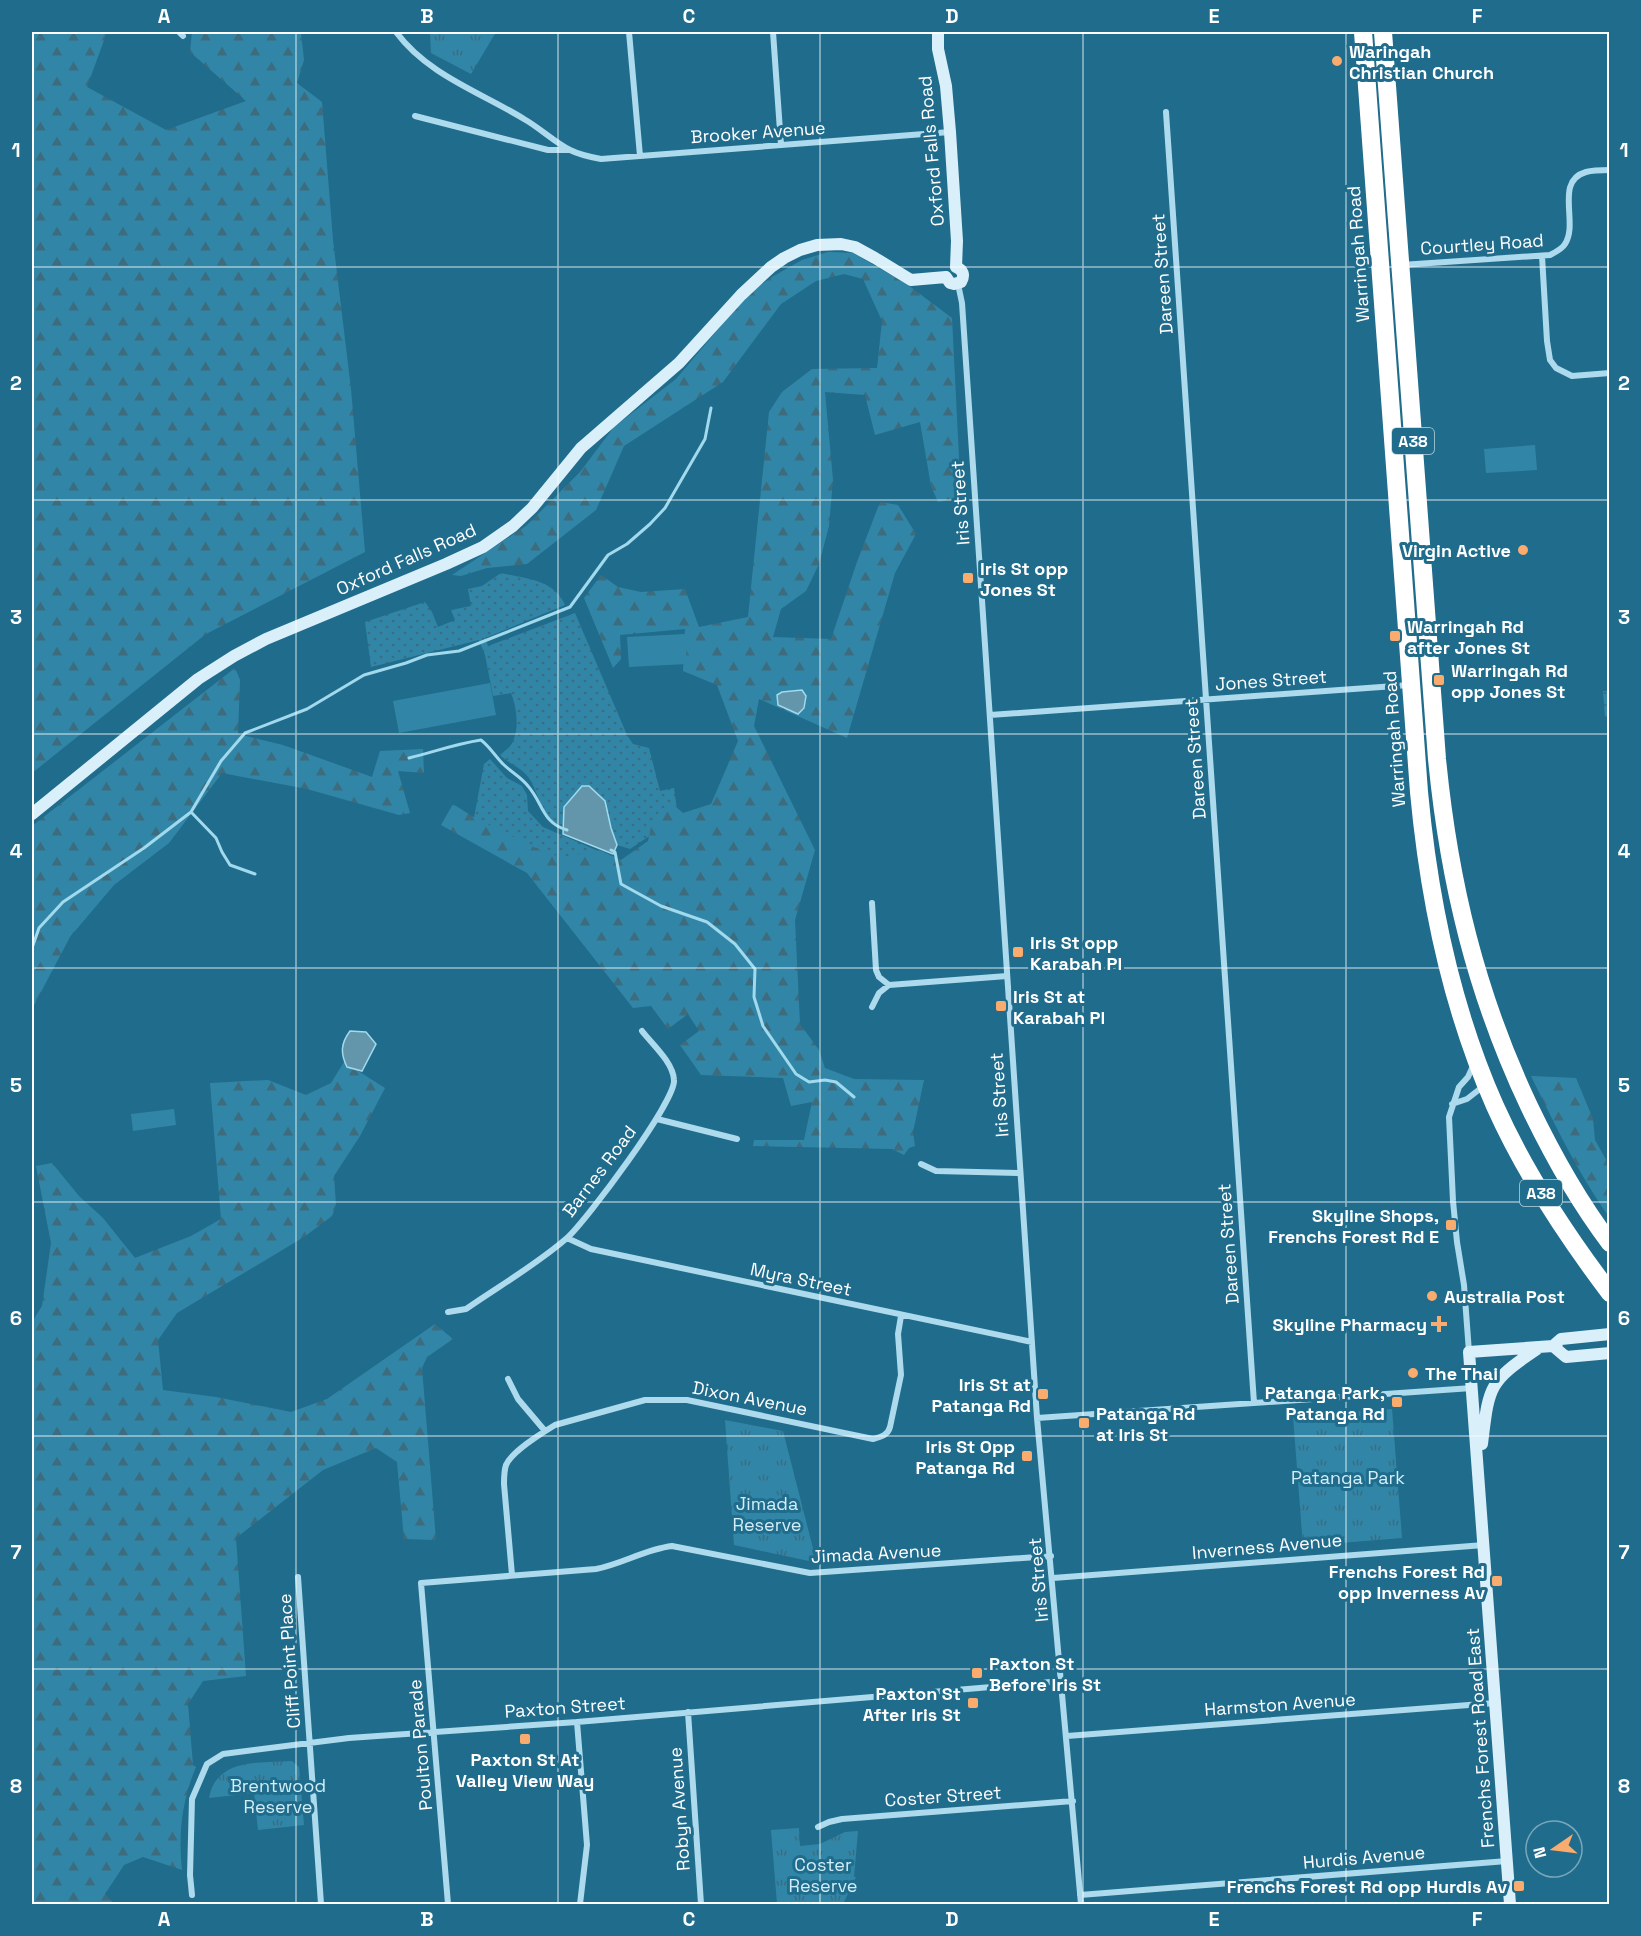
<svg xmlns="http://www.w3.org/2000/svg" width="1641" height="1936" font-family="'Space Grotesk',sans-serif">
<style>
.grass{fill:url(#grass-dots)}
.forest{fill:url(#forest-firs)}
.park{fill:url(#park-tufts)}
.pitch{fill:#3186a7}
.water{fill:#6396ab;stroke:#a1d9ed;stroke-width:1.5}
.lines{fill:none;stroke-linecap:round;stroke-linejoin:round}
.stream{stroke:#a1d9ed;stroke-width:3}
.street{stroke:#addaec;stroke-width:6}
.secondary{stroke:#d9eff9;stroke-width:12}
.highway{stroke:#fff;stroke-width:18}
.grid{fill:none;stroke:#fff;stroke-width:1.5;stroke-opacity:0.55}
.poi-dot{fill:#f9ac6e;stroke:#206c8c;stroke-width:2}
.labels{text-anchor:middle;dominant-baseline:central;stroke-width:6;stroke-linejoin:round;paint-order:stroke}
.shield{fill:#206c8c;stroke:#bcd3dc;stroke-width:1.5}
.shield-label{font-size:16px;font-weight:bold;fill:#fff}
.poi-label{font-size:18px;font-weight:bold;fill:#fff;stroke:#206c8c;text-anchor:start}
.street-label{font-size:18px;fill:#fff;stroke:#206c8c}
.park-label{font-size:18px;fill:#d2eef8;stroke:#206c8c}
.neatline{fill:none;stroke:#fff;stroke-width:2}
.grid-label{font-size:20px;text-anchor:middle;font-weight:bold;fill:#fff}
</style>
<defs>
<pattern id="grass-dots" width="8" height="8" patternUnits="userSpaceOnUse" patternTransform="scale(1.5)"><rect width="8" height="8" fill="#3186a7"/><path d="M2 2h.1M6 6h.1" fill="none" stroke="#3d6c7e" stroke-width="1.8" stroke-linecap="round"/></pattern>
<pattern id="forest-firs" width="22" height="20" patternUnits="userSpaceOnUse" patternTransform="scale(1.5)"><rect width="22" height="20" fill="#3186a7"/><path d="M5 1l3.5 6h-7zM16 11l3.5 6h-7z" fill="#3d6c7e"/></pattern>
<pattern id="park-tufts" width="24" height="20" patternUnits="userSpaceOnUse" patternTransform="scale(1.5)"><rect width="24" height="20" fill="#3186a7"/><path d="M3 7l-1-3M5 7V3M7 7l1-3M15 17l-1-3M17 17v-4M19 17l1-3" fill="none" stroke="#3d6c7e"/></pattern>
</defs>
<rect width="100%" height="100%" fill="#206c8c"/>
<path class="grass" d="M501,573C526,579 554,579 565,605L485,638L488,646L575,613L627,735L633,744L649,748L660,791L674,788L678,817L630,849L617,845L611,828L605,801L564,807V826C543,823 539,793 529,778C521,767 509,764 500,755C503,752 508,749 511,745C520,731 517,708 511,693L493,696L485,655L479,640L371,667L365,622L425,602L432,612L438,627L455,620L451,610L471,606L468,589L482,586Z
M1603,691H1609V717H1605Z
M490,759L507,778L522,786L527,795L528,811L543,827L612,857L570,865L473,823L484,764Z"/>
<path class="forest" d="M32,32H107L87,87L166,130L246,101L190,52L192,32H301L304,60L297,83L322,102L333,240L351,389L365,552L206,634L32,773Z
M828,252L853,253L908,285L952,318L961,498L938,502L931,486L920,422L875,435L865,395L825,392L833,480L829,526L819,564L806,591L781,609L773,637L831,639L857,562L880,502L898,505L916,534L895,573L847,738L759,699L754,726L815,850L795,920L800,1024L819,1050L825,1068L854,1079L924,1080L913,1132L915,1146L909,1148L904,1155L892,1149L753,1146L754,1140H804L812,1102L791,1106L783,1078L701,1075L680,1045L699,1031L688,1014L668,1029L651,1006L633,1008L527,873L441,825L453,804L475,818L540,850L563,858L599,850L621,860L648,841L653,818L670,802L683,813L711,804L738,741L717,685L683,671L685,629L620,635L621,659L613,668L584,598L601,575L618,587L641,592L685,589L699,627L748,617L769,412L782,392L812,369L877,368L882,321L863,279L844,274L816,281L781,304L723,382L624,446L596,510L527,564L487,568L461,576L452,575L526,526L580,472L614,427L676,379L749,293L772,277L802,260Z
M235,668L240,680L238,734L283,745L372,777L380,751L423,749L424,773L398,771L410,813L399,815L307,789L222,773L169,843L114,885L70,937L32,1009V826Z
M344,1062L385,1088L360,1136L334,1176L336,1205L332,1216L304,1237L177,1313L158,1340L163,1390L216,1397L291,1412L327,1399L435,1324L453,1339L427,1357L422,1368L436,1540L404,1539L397,1462L376,1448L323,1470L236,1538L246,1676L203,1681L188,1704L193,1765L196,1767C182,1800 178,1834 182,1870L143,1857L124,1865L105,1894L114,1904H32V1322L42,1306L51,1243L36,1166L52,1163L79,1196L103,1218L135,1258L191,1236L221,1219L210,1083L268,1080L306,1095L331,1083Z
M1531,1076L1576,1078L1593,1119L1595,1140L1609,1165V1217C1578,1173 1555,1125 1531,1076Z"/>
<path class="park" d="M430,32H496L471,74L431,53Z
M1392,1409L1402,1538L1303,1546L1293,1416Z
M725,1420L783,1431L816,1560L809,1561L734,1545Z
M292,1761L299,1767L304,1825L258,1830L254,1793L209,1798C216,1758 260,1763 292,1761Z
M799,1828L800,1846L820,1844L845,1832L858,1831L854,1877H856L843,1904H777L771,1830Z"/>
<path class="pitch" d="M1535,445L1537,470L1486,473L1484,449Z
M685,634L687,664L629,667L627,637Z
M490,683L496,715L399,733L393,701Z
M174,1109L176,1125L133,1131L131,1114Z"/>
<path class="water" d="M802,690L806,696L804,708L798,714L778,705L777,695L782,692Z
M582,786H589L605,801L611,828L617,845L613,854L563,834L564,807Z
M350,1031L366,1032L376,1044L362,1071L347,1067C340,1053 341,1043 350,1031Z"/>
<g class="lines">
<path class="stream" d="M409,758C434,752 455,744 481,740C490,747 495,756 503,764C511,772 521,777 528,786C543,803 542,823 567,830
M191,812L216,838L222,852L230,865L255,874
M611,850L615,852L621,884L661,906L707,922L735,944L755,969L754,997L763,1026L796,1074L809,1082L825,1080L836,1082L854,1097
M32,948L39,928L63,902L144,848L191,812L221,761L245,733L307,709L364,675L406,663L427,655L459,651L570,607L608,555L627,544L650,524L665,508L705,439L711,408"/>
<path class="street" d="M179,32L183,36
M396,32C428,75 480,92 524,119C540,128 554,142 570,150C580,155 590,157 601,159L950,132
M629,32L640,156
M773,32L781,145
M1166,112L1254,1403
M415,116L548,150H569
M1542,256L1547,341L1550,360L1556,368L1572,376L1610,373
M1401,265L1550,255C1556,252 1562,249 1565,244C1579,223 1554,181 1586,172C1593,170 1602,170 1610,170
M958,284L962,303L1037,1418L1081,1904
M990,715L1409,685
M872,903L876,970L879,977L889,985
M872,1007L879,993L889,985L1007,976
M1452,1104L1467,1099L1485,1085
M657,1119L737,1139
M921,1164L936,1171L1019,1173
M567,1238L591,1249L1032,1342
M448,1312L466,1309C499,1286 536,1265 567,1238C586,1221 676,1101 674,1080C673,1062 652,1044 642,1031
M1469,1352L1464,1285L1457,1242L1453,1201L1449,1117L1459,1087L1468,1077L1474,1064
M508,1379L518,1399L545,1431
M1037,1418L1472,1388
M512,1575L504,1484C504,1478 504,1471 506,1465C512,1451 542,1433 555,1425L645,1400H687L873,1439C881,1437 888,1435 890,1427L901,1375L898,1334L901,1316
M298,1577L321,1904
M1053,1578L1484,1545
M688,1712L701,1904
M577,1722L587,1845L580,1904
M1067,1736L1495,1703
M818,1827L829,1822L842,1819L1073,1801
M192,1895L190,1875L192,1799L207,1764L223,1754L349,1738L577,1722L1062,1681
M1080,1895L1507,1861
M448,1904L421,1583L596,1569C622,1564 646,1549 672,1546L810,1573L1051,1556"/>
<path class="secondary" d="M938,32V49L946,86L950,132L957,241L956,267
M946,277L950,283L954,284L961,282C965,275 963,270 956,267
M32,814L198,679L234,656L266,639L446,564L483,547L513,526L532,508L581,448L679,363L741,295L771,267L784,258L800,250L817,245L841,244L855,247L875,258L911,280L946,277
M1553,1346L1566,1357L1610,1353
M1482,1444C1489,1386 1488,1382 1537,1349
M1510,1904L1469,1352L1553,1346L1561,1339L1610,1334"/>
<path class="highway" d="M1363,32L1419,792C1429,900 1451,1007 1495,1106C1525,1173 1566,1235 1610,1293
M1383,32L1437,759C1449,882 1476,994 1529,1106C1552,1154 1578,1201 1610,1243"/>
</g>
<path class="grid" d="M296,32V1904M558,32V1904M820,32V1904M1083,32V1904M1346,32V1904M32,267H1610M32,500H1610M32,734H1610M32,968H1610M32,1202H1610M32,1436H1610M32,1669H1610"/>
<g class="poi-dot">
<circle cx="1337" cy="61" r="6"/>
<circle cx="1523" cy="550" r="6"/>
<rect x="962" y="572" width="12" height="12" rx="3"/>
<rect x="1389" y="630" width="12" height="12" rx="3"/>
<rect x="1433" y="674" width="12" height="12" rx="3"/>
<rect x="1012" y="946" width="12" height="12" rx="3"/>
<rect x="995" y="1000" width="12" height="12" rx="3"/>
<rect x="1445" y="1219" width="12" height="12" rx="3"/>
<circle cx="1432" cy="1296" r="6"/>
<path d="M1436 1315h6v6h6v6h-6v6h-6v-6h-6v-6h6z"/>
<circle cx="1413" cy="1373" r="6"/>
<rect x="1037" y="1388" width="12" height="12" rx="3"/>
<rect x="1391" y="1396" width="12" height="12" rx="3"/>
<rect x="1078" y="1417" width="12" height="12" rx="3"/>
<rect x="1021" y="1450" width="12" height="12" rx="3"/>
<rect x="1491" y="1575" width="12" height="12" rx="3"/>
<rect x="971" y="1667" width="12" height="12" rx="3"/>
<rect x="967" y="1697" width="12" height="12" rx="3"/>
<rect x="519" y="1733" width="12" height="12" rx="3"/>
<rect x="1513" y="1880" width="12" height="12" rx="3"/>
</g>
<g class="labels">
<g class="shield">
<rect x="1392" y="428" width="42" height="26" rx="4.5"/>
<rect x="1520" y="1180" width="42" height="26" rx="4.5"/>
</g>
<g class="shield-label">
<text x="1413" y="441">A38</text>
<text x="1541" y="1193">A38</text>
</g>
<g class="poi-label">
<text x="1349" y="51">Waringah<tspan x="1349" dy="21">Christian Church</tspan></text>
<text x="1511" y="550" text-anchor="end">Virgin Active</text>
<text x="980" y="568">Iris St opp<tspan x="980" dy="21">Jones St</tspan></text>
<text x="1407" y="626">Warringah Rd<tspan x="1407" dy="21">after Jones St</tspan></text>
<text x="1451" y="670">Warringah Rd<tspan x="1451" dy="21">opp Jones St</tspan></text>
<text x="1030" y="942">Iris St opp<tspan x="1030" dy="21">Karabah Pl</tspan></text>
<text x="1013" y="996">Iris St at<tspan x="1013" dy="21">Karabah Pl</tspan></text>
<text x="1439" y="1215" text-anchor="end">Skyline Shops,<tspan x="1439" dy="21">Frenchs Forest Rd E</tspan></text>
<text x="1444" y="1296">Australia Post</text>
<text x="1427" y="1324" text-anchor="end">Skyline Pharmacy</text>
<text x="1425" y="1373">The Thai</text>
<text x="1031" y="1384" text-anchor="end">Iris St at<tspan x="1031" dy="21">Patanga Rd</tspan></text>
<text x="1385" y="1392" text-anchor="end">Patanga Park,<tspan x="1385" dy="21">Patanga Rd</tspan></text>
<text x="1096" y="1413">Patanga Rd<tspan x="1096" dy="21">at Iris St</tspan></text>
<text x="1015" y="1446" text-anchor="end">Iris St Opp<tspan x="1015" dy="21">Patanga Rd</tspan></text>
<text x="1485" y="1571" text-anchor="end">Frenchs Forest Rd<tspan x="1485" dy="21">opp Inverness Av</tspan></text>
<text x="989" y="1663">Paxton St<tspan x="989" dy="21">Before Iris St</tspan></text>
<text x="961" y="1693" text-anchor="end">Paxton St<tspan x="961" dy="21">After Iris St</tspan></text>
<text x="525" y="1759" text-anchor="middle">Paxton St At<tspan x="525" dy="21">Valley View Way</tspan></text>
<text x="1507" y="1886" text-anchor="end">Frenchs Forest Rd opp Hurdis Av</text>
</g>
<g class="street-label">
<text transform="translate(758 132) rotate(-4)">Brooker Avenue</text>
<text transform="translate(931 151) rotate(-95)">Oxford Falls Road</text>
<text transform="translate(1482 244) rotate(-4)">Courtley Road</text>
<text transform="translate(1358 254) rotate(-94)">Warringah Road</text>
<text transform="translate(1162 274) rotate(-94)">Dareen Street</text>
<text transform="translate(960 503) rotate(-94)">Iris Street</text>
<text transform="translate(406 559) rotate(-24)">Oxford Falls Road</text>
<text transform="translate(1271 680) rotate(-4)">Jones Street</text>
<text transform="translate(1394 739) rotate(-94)">Warringah Road</text>
<text transform="translate(1195 759) rotate(-94)">Dareen Street</text>
<text transform="translate(999 1095) rotate(-94)">Iris Street</text>
<text transform="translate(599 1171) rotate(-53)">Barnes Road</text>
<text transform="translate(1228 1244) rotate(-94)">Dareen Street</text>
<text transform="translate(801 1279) rotate(12)">Myra Street</text>
<text transform="translate(750 1398) rotate(11)">Dixon Avenue</text>
<text transform="translate(1267 1546) rotate(-5)">Inverness Avenue</text>
<text transform="translate(876 1553) rotate(-3)">Jimada Avenue</text>
<text transform="translate(1038 1580) rotate(-95)">Iris Street</text>
<text transform="translate(289 1661) rotate(-94)">Cliff Point Place</text>
<text transform="translate(1280 1704) rotate(-4)">Harmston Avenue</text>
<text transform="translate(565 1707) rotate(-4)">Paxton Street</text>
<text transform="translate(1480 1738) rotate(-94)">Frenchs Forest Road East</text>
<text transform="translate(420 1745) rotate(-95)">Poulton Parade</text>
<text transform="translate(943 1796) rotate(-4)">Coster Street</text>
<text transform="translate(679 1809) rotate(-94)">Robyn Avenue</text>
<text transform="translate(1364 1857) rotate(-5)">Hurdis Avenue</text>
</g>
<g class="park-label">
<text x="1348" y="1477">Patanga Park</text>
<text x="767" y="1503">Jimada<tspan x="767" dy="21">Reserve</tspan></text>
<text x="278" y="1785">Brentwood<tspan x="278" dy="21">Reserve</tspan></text>
<text x="823" y="1864">Coster<tspan x="823" dy="21">Reserve</tspan></text>
</g>
</g>
<rect width="1641" height="1936" fill="none" stroke="#206c8c" stroke-width="66"/>
<g transform="translate(1554 1849) rotate(256)"><circle r="28" fill="#206c8c" stroke="#79a7ba" stroke-width="1.5"/>
<path d="M0-4.5L10 22L0 15L-10 22Z" fill="#f9ac6e"/>
<text y="-9" font-size="16" font-weight="bold" text-anchor="middle" fill="#ffffff">N</text>
</g>
<rect x="33" y="33" width="1575" height="1870" class="neatline"/>
<g class="grid-label">
<text x="164" y="23">A</text>
<text x="427" y="23">B</text>
<text x="689" y="23">C</text>
<text x="952" y="23">D</text>
<text x="1214" y="23">E</text>
<text x="1477" y="23">F</text>
<text x="16" y="157">1</text>
<text x="1624" y="157">1</text>
<text x="16" y="390">2</text>
<text x="1624" y="390">2</text>
<text x="16" y="624">3</text>
<text x="1624" y="624">3</text>
<text x="16" y="858">4</text>
<text x="1624" y="858">4</text>
<text x="16" y="1092">5</text>
<text x="1624" y="1092">5</text>
<text x="16" y="1325">6</text>
<text x="1624" y="1325">6</text>
<text x="16" y="1559">7</text>
<text x="1624" y="1559">7</text>
<text x="16" y="1793">8</text>
<text x="1624" y="1793">8</text>
<text x="164" y="1926">A</text>
<text x="427" y="1926">B</text>
<text x="689" y="1926">C</text>
<text x="952" y="1926">D</text>
<text x="1214" y="1926">E</text>
<text x="1477" y="1926">F</text>
</g>
</svg>
